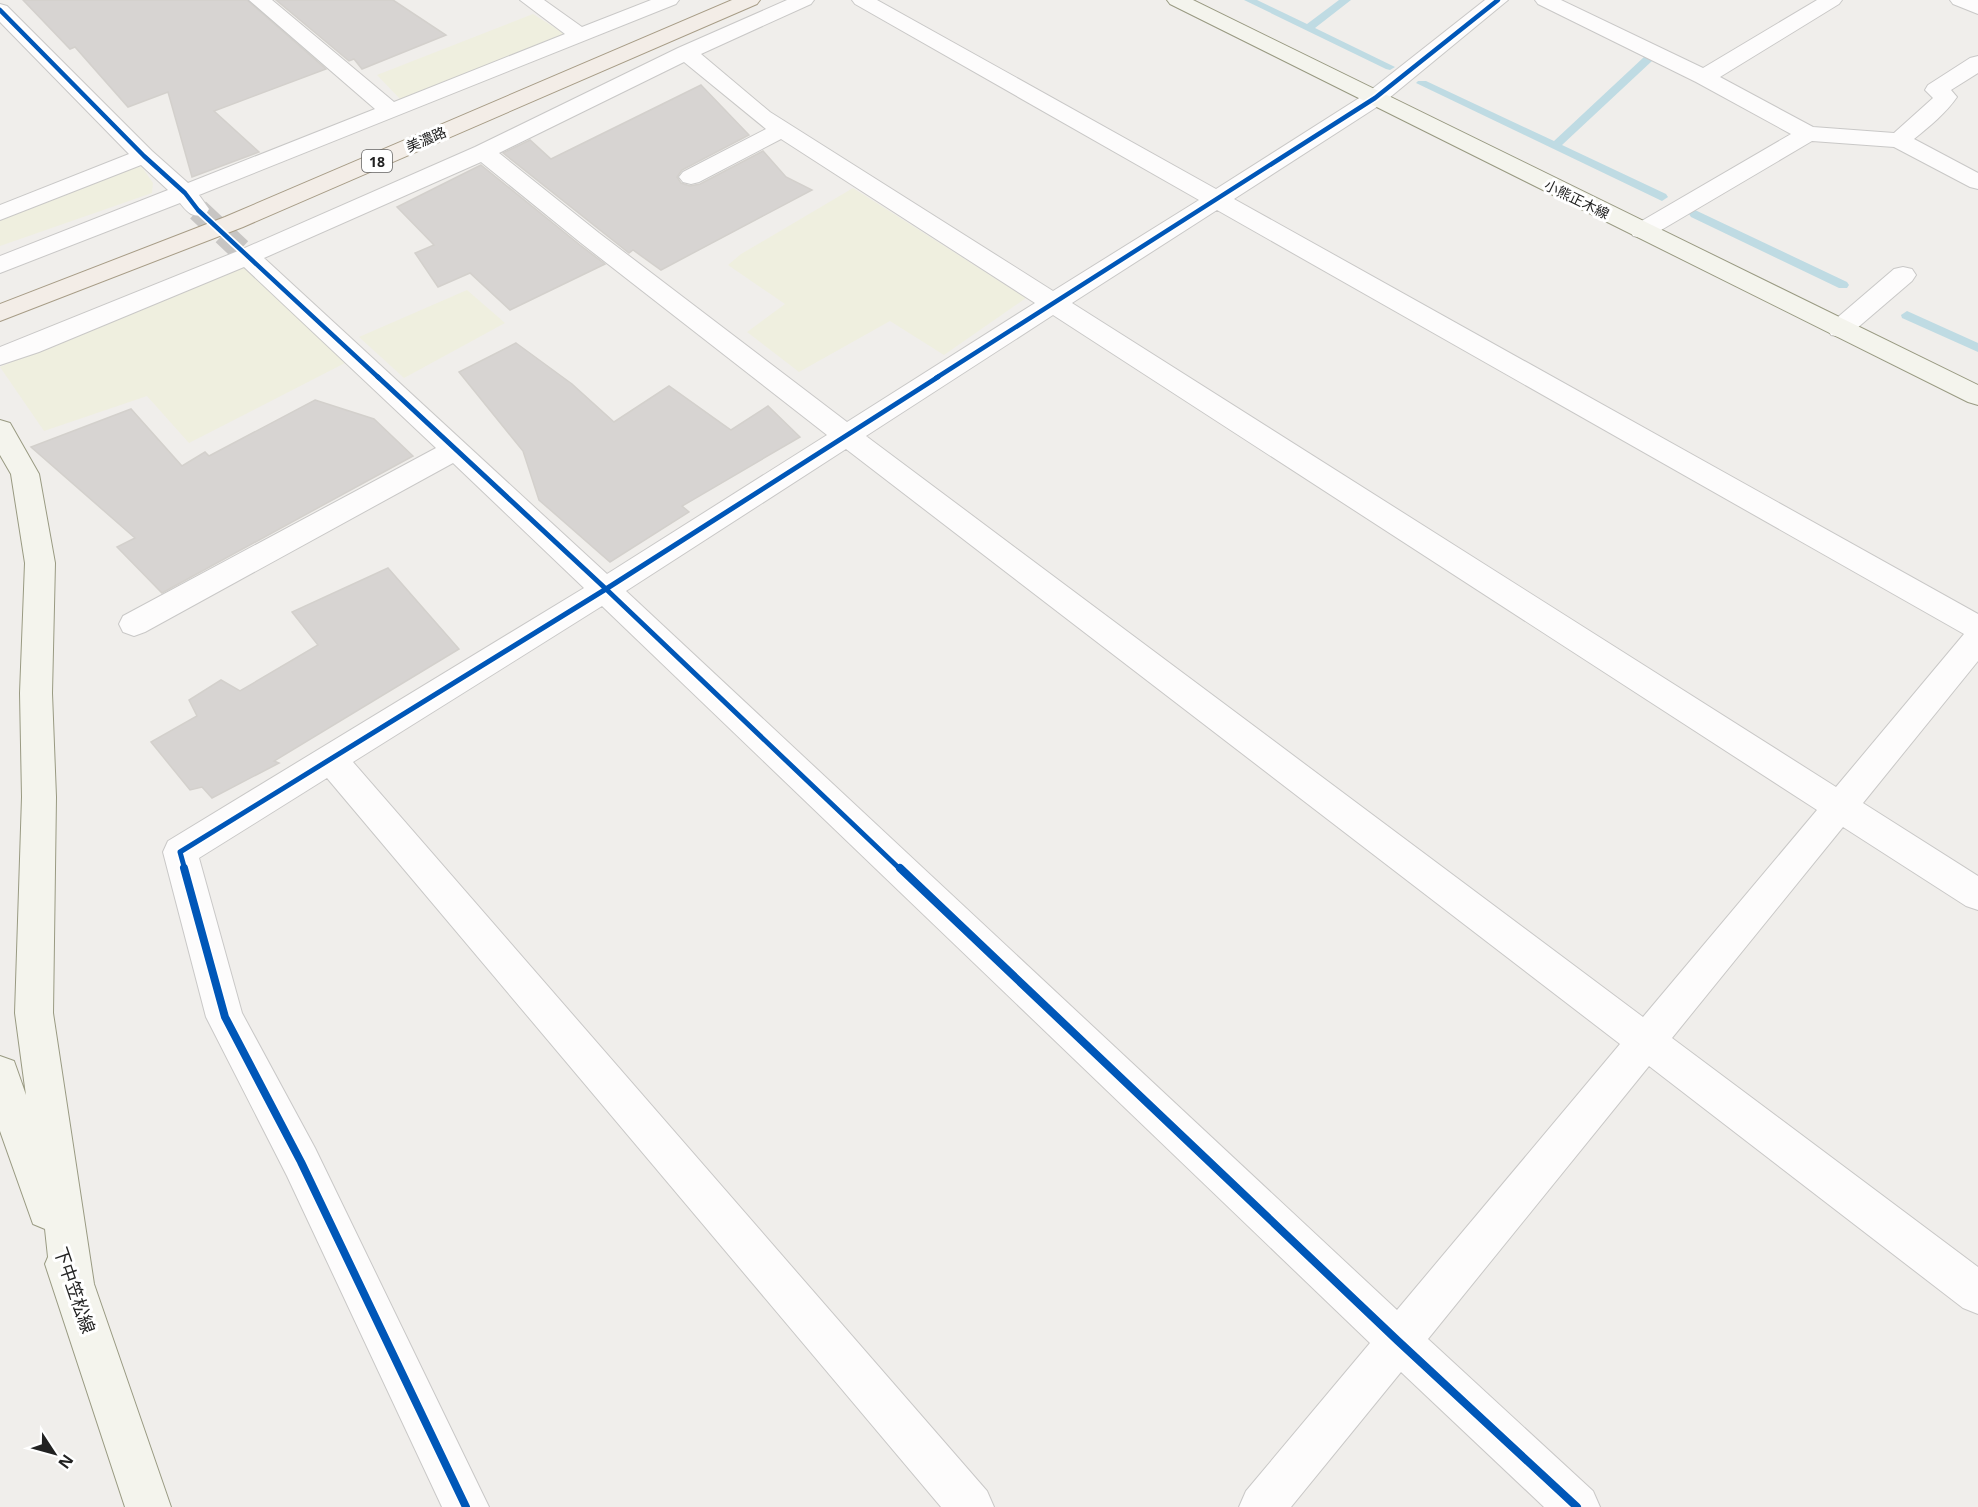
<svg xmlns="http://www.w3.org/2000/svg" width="1978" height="1507" font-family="'Open Sans','Noto Sans JP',sans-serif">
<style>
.farmland{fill:#efefdf}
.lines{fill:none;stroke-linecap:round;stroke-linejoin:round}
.stream{fill:#bfdbe3;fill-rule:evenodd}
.building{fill:#d7d4d2;stroke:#d3d0cc;stroke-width:1.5}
.minor-tunnel{stroke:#c7c5c3;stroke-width:23;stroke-dasharray:23 12;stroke-linecap:butt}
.minor-casing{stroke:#c9c8c7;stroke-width:2}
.secondary-casing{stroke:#999a82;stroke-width:2}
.primary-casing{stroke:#a79c86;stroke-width:2}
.minor{fill:#fdfcfc;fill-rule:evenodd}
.secondary{fill:#f4f4ed;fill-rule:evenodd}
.primary{fill:#f3ede7;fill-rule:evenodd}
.cycleway-far2-casing{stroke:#fff;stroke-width:8}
.cycleway-far1-casing{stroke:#fff;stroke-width:9}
.cycleway-casing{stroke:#fff;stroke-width:11}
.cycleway-far2{stroke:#0057b8;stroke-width:4.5}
.cycleway-far1{stroke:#0057b8;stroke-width:5}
.cycleway{stroke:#0057b8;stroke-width:8}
.labels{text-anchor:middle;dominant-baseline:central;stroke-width:6;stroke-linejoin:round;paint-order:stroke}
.far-street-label{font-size:14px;fill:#222;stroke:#fff}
.shield{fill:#fff;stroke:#646464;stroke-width:1.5}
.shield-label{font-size:14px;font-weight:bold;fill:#222}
.near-street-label{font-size:18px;fill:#222;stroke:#fff}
</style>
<rect width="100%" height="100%" fill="#f0eeeb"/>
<path class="farmland" d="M533,14L568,36L401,100L377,75Z
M142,167L153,183L152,193L0,246V220L122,168Z
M853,188L1026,298L944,355L890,321L799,372L747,332L785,304L728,265L741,254Z
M243,264L345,363L189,443L147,396L44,431L0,367Z
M467,290L505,323L404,378L359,337Z"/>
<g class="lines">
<path class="stream" d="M1244,0H1257L1307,24L1339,0H1351L1315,28L1395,67L1390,70L1386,69Z
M1648,56L1653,59L1652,61L1562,145L1666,194L1668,197L1662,201L1416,83L1418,81H1426L1554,141L1644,57Z
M1695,210L1847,282L1849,285L1847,288H1839L1691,217L1689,214Z
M1907,311L1978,343V352L1902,318L1901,315Z"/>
</g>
<path class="building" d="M23,0H247L326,69L214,111L259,152L192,177L168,92L128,107L75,47L70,49Z
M276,0H393L446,35L362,69L354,59L349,61Z
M701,85L749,135L682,170L677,177L681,183L690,186L700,184L763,151L786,177L812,190L661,270L633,250L629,253L503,153L530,140L551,159Z
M481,165L580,245L605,264L510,310L470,273L438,287L415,253L434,245L397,207Z
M516,343L572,384L614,422L669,386L731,430L768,406L800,437L682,506L689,512L610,562L539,500L523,451L459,372Z
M315,400L374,419L413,456L162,593L117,547L135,538L31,447L131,409L182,466L205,452L209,456Z
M388,568L459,649L274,761L279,763L212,798L202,787L190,790L151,742L197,716L189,700L221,680L240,691L318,645L292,612Z"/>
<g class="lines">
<path class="minor-tunnel" d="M198,210L247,256"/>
<defs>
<path id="minor" d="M249,0H272L394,102L565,34L520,0H544L582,27L651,0H679L676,4L199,195L209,209L206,214C192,218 188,213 180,203L0,273V256L168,190L141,165L0,220V205L129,154L0,22V4L7,6L152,151L188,183L375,109Z
M787,0H814L811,4L701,54L770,112L1053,291L1199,200L855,4L852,0H877L1216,189L1367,93L1485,0H1508L1383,103L1234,199L1978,614V661L1863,803L1978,876V910L1966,906L1843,827L1672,1038L1978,1267V1314L1963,1308L1649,1066L1428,1339L1593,1491L1600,1507H1544L1401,1372L1291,1507H1239L1246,1491L1370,1343L602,606L353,762L987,1491L994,1507H941L327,778L199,858L242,1013L315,1148L489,1507H442L287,1176L206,1017L163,852L168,841L584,588L453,463L145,632L134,636L123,632L119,624L123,616L436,448L244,267L39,352L0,365V347L238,251L475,147L678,48ZM684,62L766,129L683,172L679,177L683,182L691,184L699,182L781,139L1035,303L847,422L599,233L499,153ZM481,162L581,243L827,435L607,574L264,258ZM1217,210L1964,634L1836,787L1072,303ZM1053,315L1817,810L1643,1017L866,436ZM846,449L1620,1044L1397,1310L626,591Z
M1535,0H1561L1703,68L1817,0H1842L1839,4L1720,77L1813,127L1894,133L1933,98L1925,90L1928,85L1970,58L1978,56V73L1951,90L1957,97C1945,114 1930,126 1914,139L1978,173V189L1970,187L1894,147L1812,141L1651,236L1642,238L1633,236L1630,231L1633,226L1791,134L1696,82L1538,4Z
M1950,0H1978V14L1953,4Z
M1903,267L1912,269L1916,275L1912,281L1849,335L1840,337L1831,335L1827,329L1831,323L1894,269Z"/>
<path id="secondary" d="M1167,0H1193L1978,385V405L1968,402L1170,4Z
M0,420L10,423L39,474L55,563L52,693L56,797L53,1013L94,1284L171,1507H125L45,1264L48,1257L45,1229L33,1224L0,1131V1056L14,1061L26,1095L15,1013L22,797L20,693L25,563L11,474L0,455Z"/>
<path id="primary" d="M732,0H760L757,4L243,227L0,321V304L225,217Z"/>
</defs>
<use href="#minor" class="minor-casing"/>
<use href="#secondary" class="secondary-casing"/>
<use href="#primary" class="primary-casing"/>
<use href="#minor" class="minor"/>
<use href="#secondary" class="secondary"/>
<use href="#primary" class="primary"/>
<defs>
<path id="cycleway-far2" d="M0,10L144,156L185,193L198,210L379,378
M936,378L1375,98L1498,0"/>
<path id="cycleway-far1" d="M378,377L606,589L901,870
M185,870L180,852L606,589L938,377"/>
<path id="cycleway" d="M184,868L225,1017L301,1162L466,1507
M900,868L1398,1341L1577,1507"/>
</defs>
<use href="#cycleway-far2" class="cycleway-far2-casing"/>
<use href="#cycleway-far1" class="cycleway-far1-casing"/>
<use href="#cycleway" class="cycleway-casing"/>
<use href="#cycleway-far2" class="cycleway-far2"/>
<use href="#cycleway-far1" class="cycleway-far1"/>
<use href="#cycleway" class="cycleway"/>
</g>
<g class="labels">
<g class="far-street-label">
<text transform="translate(426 139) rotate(-23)">美濃路</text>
<text transform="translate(1577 199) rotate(26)">小熊正木線</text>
</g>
<rect class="shield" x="362" y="150" width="30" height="22" rx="4.5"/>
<g class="shield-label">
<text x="377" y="161">18</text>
</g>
<g class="near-street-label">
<text transform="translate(75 1290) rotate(71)">下中笠松線</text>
</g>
</g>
<g transform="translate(54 1453) rotate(126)" stroke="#ffffff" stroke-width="4.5" paint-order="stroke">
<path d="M0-4.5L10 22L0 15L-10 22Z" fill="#222222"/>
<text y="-9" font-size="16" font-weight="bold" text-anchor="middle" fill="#222222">N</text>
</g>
</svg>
